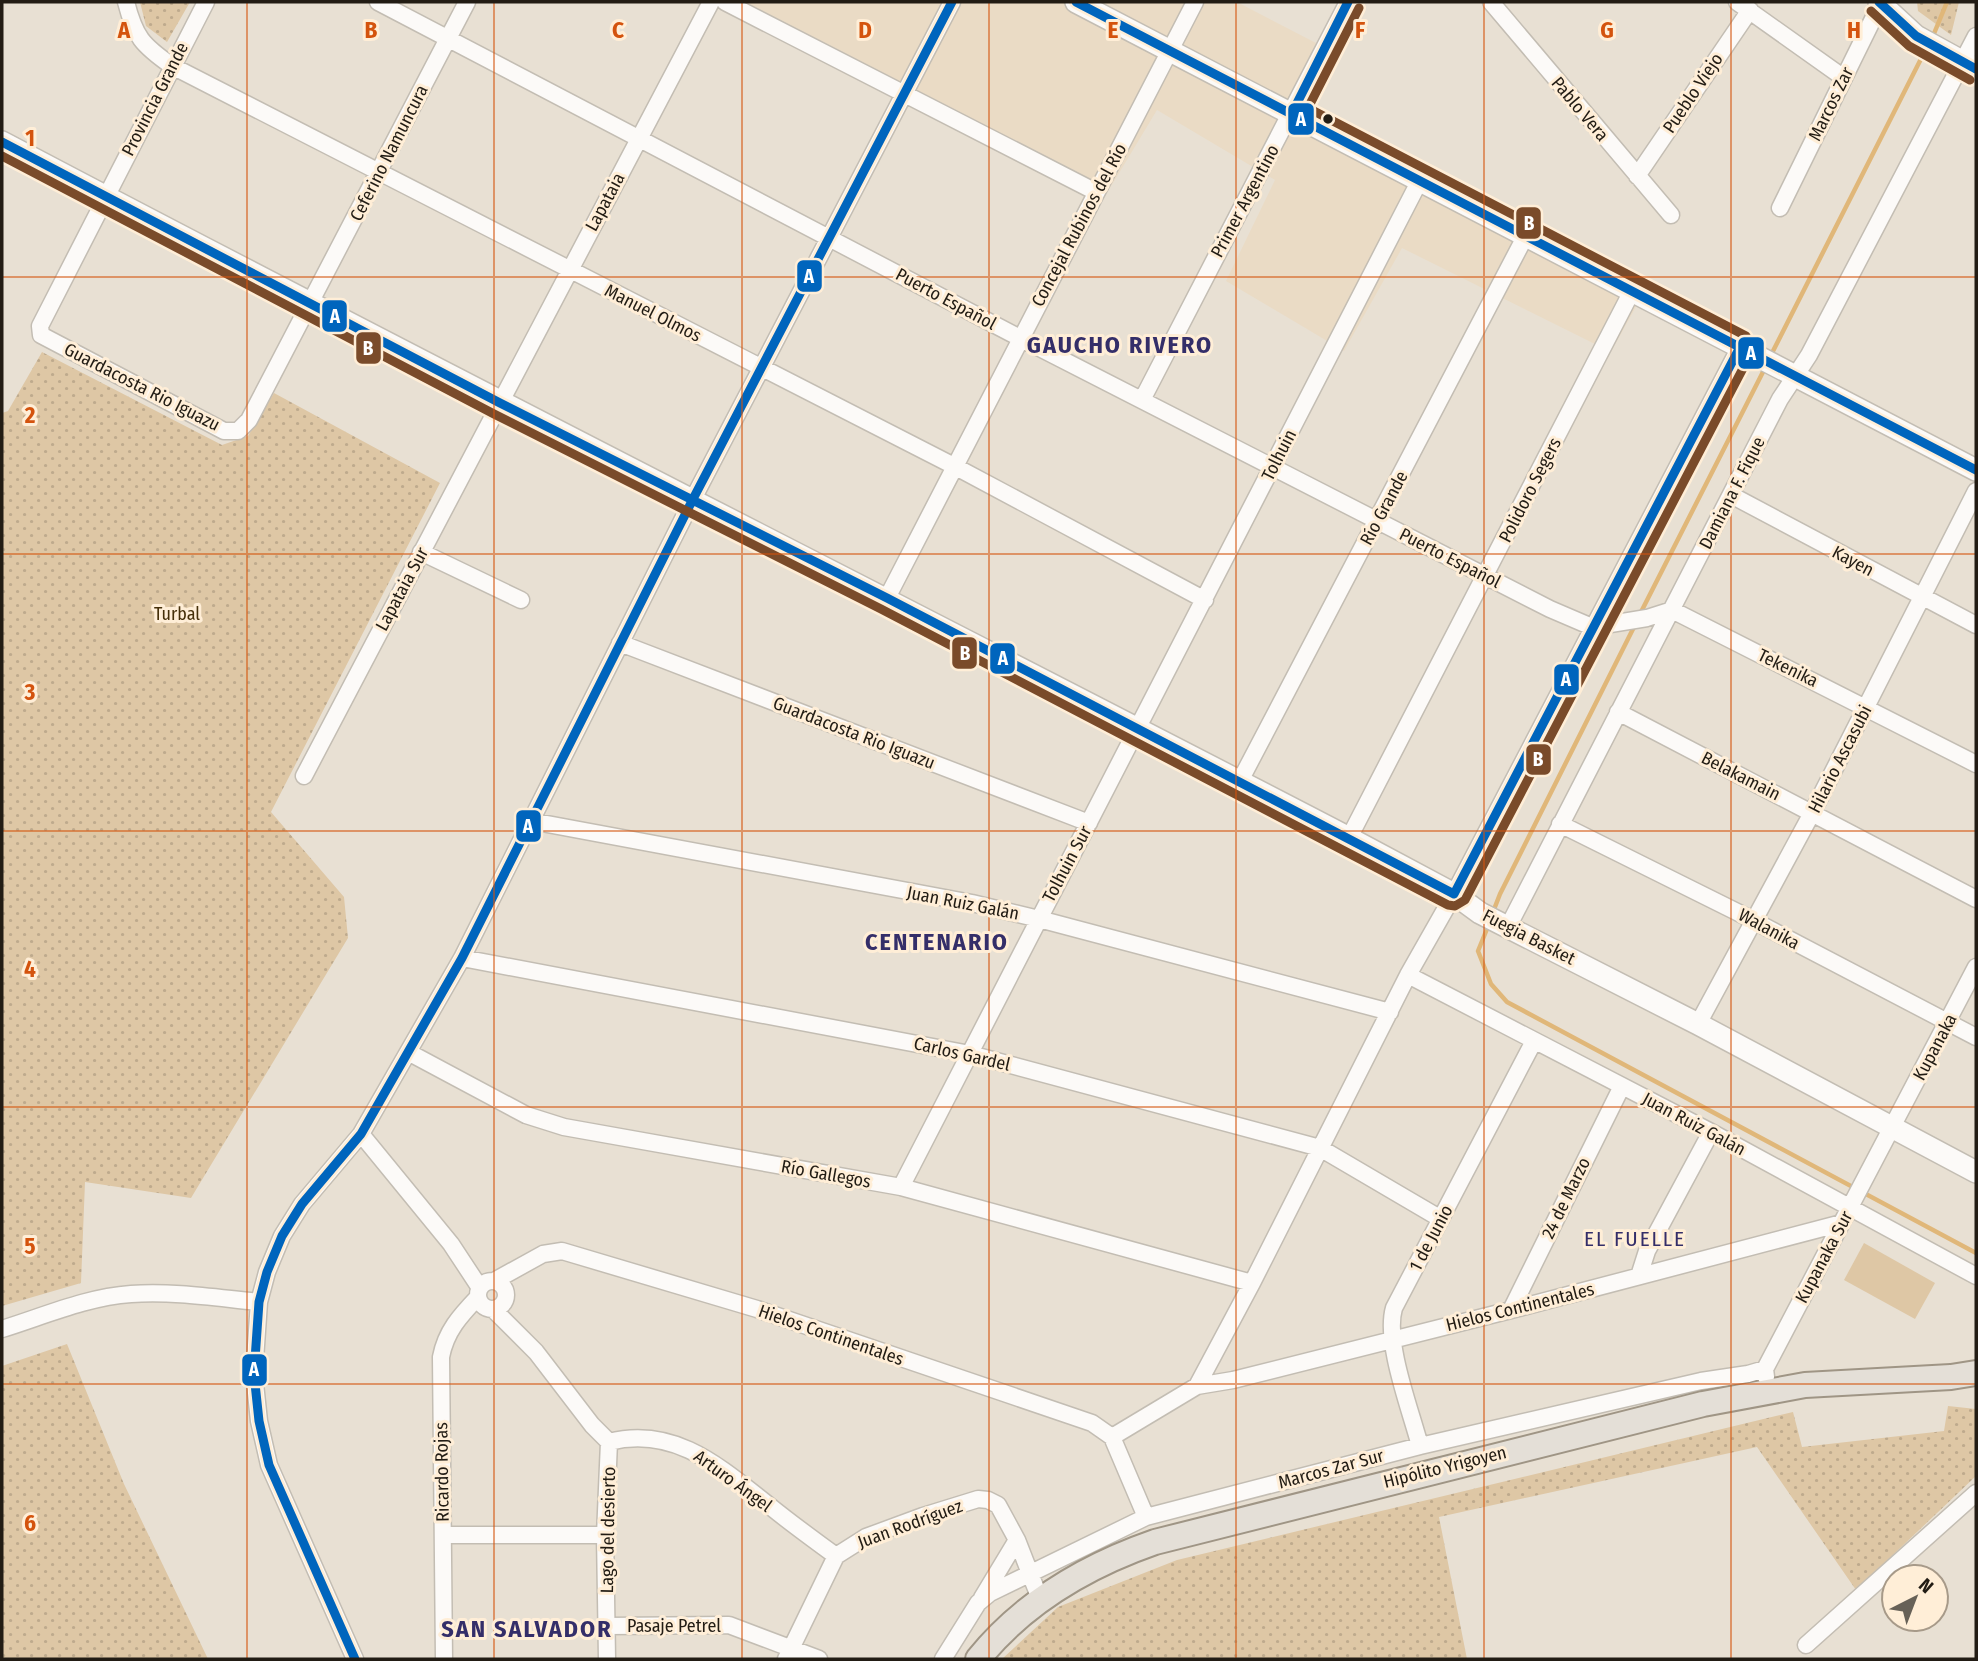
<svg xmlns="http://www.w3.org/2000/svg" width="1978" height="1661" font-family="'Fira Sans Condensed',sans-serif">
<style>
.built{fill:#eadbc5}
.grass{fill:url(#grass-dots)}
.garden{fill:#dec7a5}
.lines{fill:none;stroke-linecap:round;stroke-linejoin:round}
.stream{stroke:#e0b779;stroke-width:4.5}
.street-casing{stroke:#c3bdb3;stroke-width:19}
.secondary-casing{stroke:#c3bdb3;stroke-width:24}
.primary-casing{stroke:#9f9585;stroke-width:28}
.street{stroke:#fcfaf8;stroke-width:16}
.secondary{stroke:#fcfaf8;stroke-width:21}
.primary{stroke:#e4dfd7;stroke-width:24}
.bus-1-casing{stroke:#ffeed7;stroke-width:14}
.bus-2-casing{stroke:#ffeed7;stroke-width:14}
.bus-1{stroke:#0065bd;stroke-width:9}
.bus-2{stroke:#7a4b2a;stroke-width:9}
.grid{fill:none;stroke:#d4530d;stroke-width:2;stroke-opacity:0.55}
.bus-dot{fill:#221c14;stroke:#ffeed7;stroke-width:2.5}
.labels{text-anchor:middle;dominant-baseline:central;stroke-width:6;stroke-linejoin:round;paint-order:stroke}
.street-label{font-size:18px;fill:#221c14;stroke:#ffeed7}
.park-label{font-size:18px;fill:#452f09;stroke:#ffeed7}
.quarter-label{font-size:21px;letter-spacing:2px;fill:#342e69;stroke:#ffeed7}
.district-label{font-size:24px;font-weight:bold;letter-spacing:2px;fill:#342e69;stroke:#ffeed7}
.grid-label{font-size:23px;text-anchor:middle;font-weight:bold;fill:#d4530d;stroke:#ffeed7;stroke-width:6;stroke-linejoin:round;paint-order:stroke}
.line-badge{stroke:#ffeed7;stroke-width:2.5}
.badge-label{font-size:19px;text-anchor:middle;font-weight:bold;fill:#fff}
</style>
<defs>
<pattern id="grass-dots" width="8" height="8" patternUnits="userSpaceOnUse" patternTransform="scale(1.75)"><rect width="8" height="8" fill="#dec7a5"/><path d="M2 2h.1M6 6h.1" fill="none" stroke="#beaa8d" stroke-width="1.8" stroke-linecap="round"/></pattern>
</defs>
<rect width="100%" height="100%" fill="#e8e0d3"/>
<path class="built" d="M713,2H1237L1316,43L1283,115L1638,303L1611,352L1402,248L1344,351L1226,281L1275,180L1157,110L1101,203Z"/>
<path class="grass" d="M140,2H190L167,42L146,26Z
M1917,2H1959L1951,35L1918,11Z
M42,352L222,445L248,436L274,393L440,483L271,812L344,897L348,938L191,1198L85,1182L81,1283L2,1306V413L8,411Z
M67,1344L124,1484L208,1659H2V1366Z
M1948,1406L1976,1409V1476L1856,1590L1757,1447L1439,1517L1467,1659H1002L1058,1607L1177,1560L1793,1412L1802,1447L1944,1431Z"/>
<path class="garden" d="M1864,1243L1935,1283L1915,1319L1844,1280Z"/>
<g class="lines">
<path class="stream" d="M1933,36L1947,2
M1771,355L1927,47
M1640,614L1766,366
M1493,912L1500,894L1635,625
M1489,924L1478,951L1491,984L1507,1002L1976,1253"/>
<defs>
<path id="street" d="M126,2C135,37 142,45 172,66L954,466L1205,600
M206,2L40,326L41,335L224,431H238L249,420L467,2
M378,2L1020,338L1550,609L1592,627L1647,618L1672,610L1976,764
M725,2L1096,192
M1491,2L1671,215
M1737,2L1844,78
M1637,176L1750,10
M1780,208L1874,17L1885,2
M1142,400L1348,2
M1731,495L1976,625
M421,552L521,600
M887,598L1195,2
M620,643L1089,823
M1618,712L1976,899
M304,776L711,2
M1240,781L1526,235
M531,821L972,903L1039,919L1390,1012
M1560,824L1737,912L1976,1037
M1349,838L1632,291
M1508,927L1780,399L1809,355L1976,36
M462,958L970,1054L1320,1148L1441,1219
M1408,975L1711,1132L1976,1276
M1698,1024L1812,813L1976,491
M408,1052L526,1115L564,1127L901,1187L1252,1283
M361,1134L451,1244L480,1288
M901,1187L1420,180
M1639,1276L1647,1251L1711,1132
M478 1295a14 14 0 1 1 28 0a14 14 0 1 1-28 0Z
M494,1281L543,1254L562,1251L757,1309L1092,1423L1112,1437
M493,1309L536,1352L592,1425L609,1442C676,1425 722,1469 771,1507C792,1524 814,1540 836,1556
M1511,1310L1622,1086
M2,1329C44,1316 87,1297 131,1294C174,1291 217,1298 259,1302
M1766,1377L1765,1369L1976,967
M1197,1386L1233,1380L1511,1310L1842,1223
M1112,1437L1197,1386L1252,1283L1408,975L1454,894L1740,347
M1112,1437L1146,1517
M1420,1446C1411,1411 1384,1342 1394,1308L1534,1041
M443,1535H605
M982,1598L1017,1540
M607,1626L729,1625L819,1659
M1806,1645L1976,1493
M355,1659L269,1465L259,1421L254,1374L259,1302L267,1272L282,1236L302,1204L361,1134L462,958L693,499L952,2
M444,1659L441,1357C446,1331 460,1316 478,1297
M607,1659L605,1535L609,1442
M786,1659L836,1556L866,1537L923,1516L978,1499L988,1500L998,1505L1017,1540L1040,1599
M943,1659L978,1603L990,1593L1146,1517L1420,1446L1701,1381L1748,1374L1765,1369"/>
<path id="secondary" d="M1076,2L1976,470
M1879,2L1916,36L1976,69
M2,142C449,378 900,605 1349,838L1454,894L1480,913L1698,1024L1976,1172"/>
<path id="primary" d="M978,1659C1024,1602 1086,1566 1155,1542L1703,1404L1805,1385L1951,1377L1976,1373"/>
</defs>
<use href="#street" class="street-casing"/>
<use href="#secondary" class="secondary-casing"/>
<use href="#primary" class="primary-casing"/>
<use href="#street" class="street"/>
<use href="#secondary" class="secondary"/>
<use href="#primary" class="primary"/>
<defs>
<path id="bus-1" d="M1076,2L1976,470
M1879,2L1916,36L1976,69
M1292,113L1348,2
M2,142L500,403L887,598L1454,894L1740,347
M355,1659L269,1465L259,1421L254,1374L259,1302L267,1272L282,1236L302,1204L361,1134L462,958L693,499L952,2"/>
<path id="bus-2" d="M1871,11L1909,46L1970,80
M2,156L494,414L881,609L1448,905L1455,906L1465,900L1751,353L1752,346L1746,336L1308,108L1359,8"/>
</defs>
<use href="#bus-1" class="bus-1-casing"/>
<use href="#bus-2" class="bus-2-casing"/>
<use href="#bus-1" class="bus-1"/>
<use href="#bus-2" class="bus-2"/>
</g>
<path class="grid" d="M247,2V1659M494,2V1659M742,2V1659M989,2V1659M1236,2V1659M1484,2V1659M1731,2V1659M2,277H1976M2,554H1976M2,831H1976M2,1107H1976M2,1384H1976"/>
<circle class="bus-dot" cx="1328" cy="119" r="6"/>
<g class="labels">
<g class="street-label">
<text transform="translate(1693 93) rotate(-56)">Pueblo Viejo</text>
<text transform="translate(155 99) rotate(-63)">Provincia Grande</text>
<text transform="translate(1831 104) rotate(-64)">Marcos Zar</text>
<text transform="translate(1580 109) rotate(50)">Pablo Vera</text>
<text transform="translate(389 153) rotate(-63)">Ceferino Namuncura</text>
<text transform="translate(1245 201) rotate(-62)">Primer Argentino</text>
<text transform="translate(605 202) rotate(-62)">Lapataia</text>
<text transform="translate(1079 225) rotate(-62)">Concejal Rubinos del Río</text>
<text transform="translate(946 299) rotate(28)">Puerto Español</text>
<text transform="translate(653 313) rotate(27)">Manuel Olmos</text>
<text transform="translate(142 387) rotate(27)">Guardacosta Rio Iguazu</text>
<text transform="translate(1279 455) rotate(-63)">Tolhuin</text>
<text transform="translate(1530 490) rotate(-63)">Polidoro Segers</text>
<text transform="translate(1732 493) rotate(-63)">Damiana F. Fique</text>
<text transform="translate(1384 508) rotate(-62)">Río Grande</text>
<text transform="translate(1450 558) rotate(27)">Puerto Español</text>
<text transform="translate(1853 561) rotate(28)">Kayen</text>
<text transform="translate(402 589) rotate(-62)">Lapataia Sur</text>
<text transform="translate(1788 668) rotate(26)">Tekenika</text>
<text transform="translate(854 733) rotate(21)">Guardacosta Rio Iguazu</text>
<text transform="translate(1840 759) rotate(-63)">Hilario Ascasubi</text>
<text transform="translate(1741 776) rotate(27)">Belakamain</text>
<text transform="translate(1067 864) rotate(-62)">Tolhuin Sur</text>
<text transform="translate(963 903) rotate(11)">Juan Ruiz Galán</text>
<text transform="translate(1769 929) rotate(28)">Walanika</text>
<text transform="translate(1529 937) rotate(27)">Fuegia Basket</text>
<text transform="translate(1935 1047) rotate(-62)">Kupanaka</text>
<text transform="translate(962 1054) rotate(13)">Carlos Gardel</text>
<text transform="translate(1694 1124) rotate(28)">Juan Ruiz Galán</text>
<text transform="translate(826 1174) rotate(10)">Río Gallegos</text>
<text transform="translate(1566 1198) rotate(-64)">24 de Marzo</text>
<text transform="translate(1431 1238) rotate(-62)">1 de Junio</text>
<text transform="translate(1824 1257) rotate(-62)">Kupanaka Sur</text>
<text transform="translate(1520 1307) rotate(-14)">Hielos Continentales</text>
<text transform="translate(831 1335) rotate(19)">Hielos Continentales</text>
<text transform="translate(1445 1467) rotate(-14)">Hipólito Yrigoyen</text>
<text transform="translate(1331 1469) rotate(-15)">Marcos Zar Sur</text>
<text transform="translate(442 1472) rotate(-91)">Ricardo Rojas</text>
<text transform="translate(733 1481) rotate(36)">Arturo Ángel</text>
<text transform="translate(910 1524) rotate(-20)">Juan Rodríguez</text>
<text transform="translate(608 1530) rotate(-89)">Lago del desierto</text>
<text x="674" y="1626">Pasaje Petrel</text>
</g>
<g class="park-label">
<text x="177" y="614">Turbal</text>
</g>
<g class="quarter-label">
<text x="1635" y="1239">EL FUELLE</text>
</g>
<g class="district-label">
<text x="1120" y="345">GAUCHO RIVERO</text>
<text x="937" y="942">CENTENARIO</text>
<text x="527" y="1629">SAN SALVADOR</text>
</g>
</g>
<g class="grid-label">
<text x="124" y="38">A</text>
<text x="371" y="38">B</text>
<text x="618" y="38">C</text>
<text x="865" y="38">D</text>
<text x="1113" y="38">E</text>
<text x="1360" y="38">F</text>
<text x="1607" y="38">G</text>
<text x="1854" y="38">H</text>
<text x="30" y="146">1</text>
<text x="30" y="423">2</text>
<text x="30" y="700">3</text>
<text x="30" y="977">4</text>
<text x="30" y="1254">5</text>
<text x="30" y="1531">6</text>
</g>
<g class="line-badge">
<rect x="1287" y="102" width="28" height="34" rx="7" fill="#0065bd"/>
<rect x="1515" y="206" width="27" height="34" rx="7" fill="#7a4b2a"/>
<rect x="796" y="259" width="27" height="34" rx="7" fill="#0065bd"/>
<rect x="321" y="299" width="27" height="34" rx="7" fill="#0065bd"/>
<rect x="355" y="331" width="27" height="34" rx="7" fill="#7a4b2a"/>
<rect x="1737" y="336" width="28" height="34" rx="7" fill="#0065bd"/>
<rect x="951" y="636" width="27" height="34" rx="7" fill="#7a4b2a"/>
<rect x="989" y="642" width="27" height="33" rx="7" fill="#0065bd"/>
<rect x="1553" y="663" width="27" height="33" rx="7" fill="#0065bd"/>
<rect x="1525" y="743" width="27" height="33" rx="7" fill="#7a4b2a"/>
<rect x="515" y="809" width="27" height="34" rx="7" fill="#0065bd"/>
<rect x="241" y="1353" width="27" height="34" rx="7" fill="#0065bd"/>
</g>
<g class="badge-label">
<text x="1301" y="126">A</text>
<text x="1529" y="230">B</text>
<text x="809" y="283">A</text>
<text x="335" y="323">A</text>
<text x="368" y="355">B</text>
<text x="1751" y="360">A</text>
<text x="965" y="660">B</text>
<text x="1003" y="665">A</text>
<text x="1566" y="686">A</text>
<text x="1538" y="766">B</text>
<text x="528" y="833">A</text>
<text x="254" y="1376">A</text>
</g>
<rect width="1978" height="1661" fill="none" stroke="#221c14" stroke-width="7"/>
<g transform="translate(1915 1598) rotate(42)"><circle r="33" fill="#ffeed7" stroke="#a79a89" stroke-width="2"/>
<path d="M0-5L12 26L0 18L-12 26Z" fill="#676157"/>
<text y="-10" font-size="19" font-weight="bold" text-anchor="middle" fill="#221c14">N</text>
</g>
</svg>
